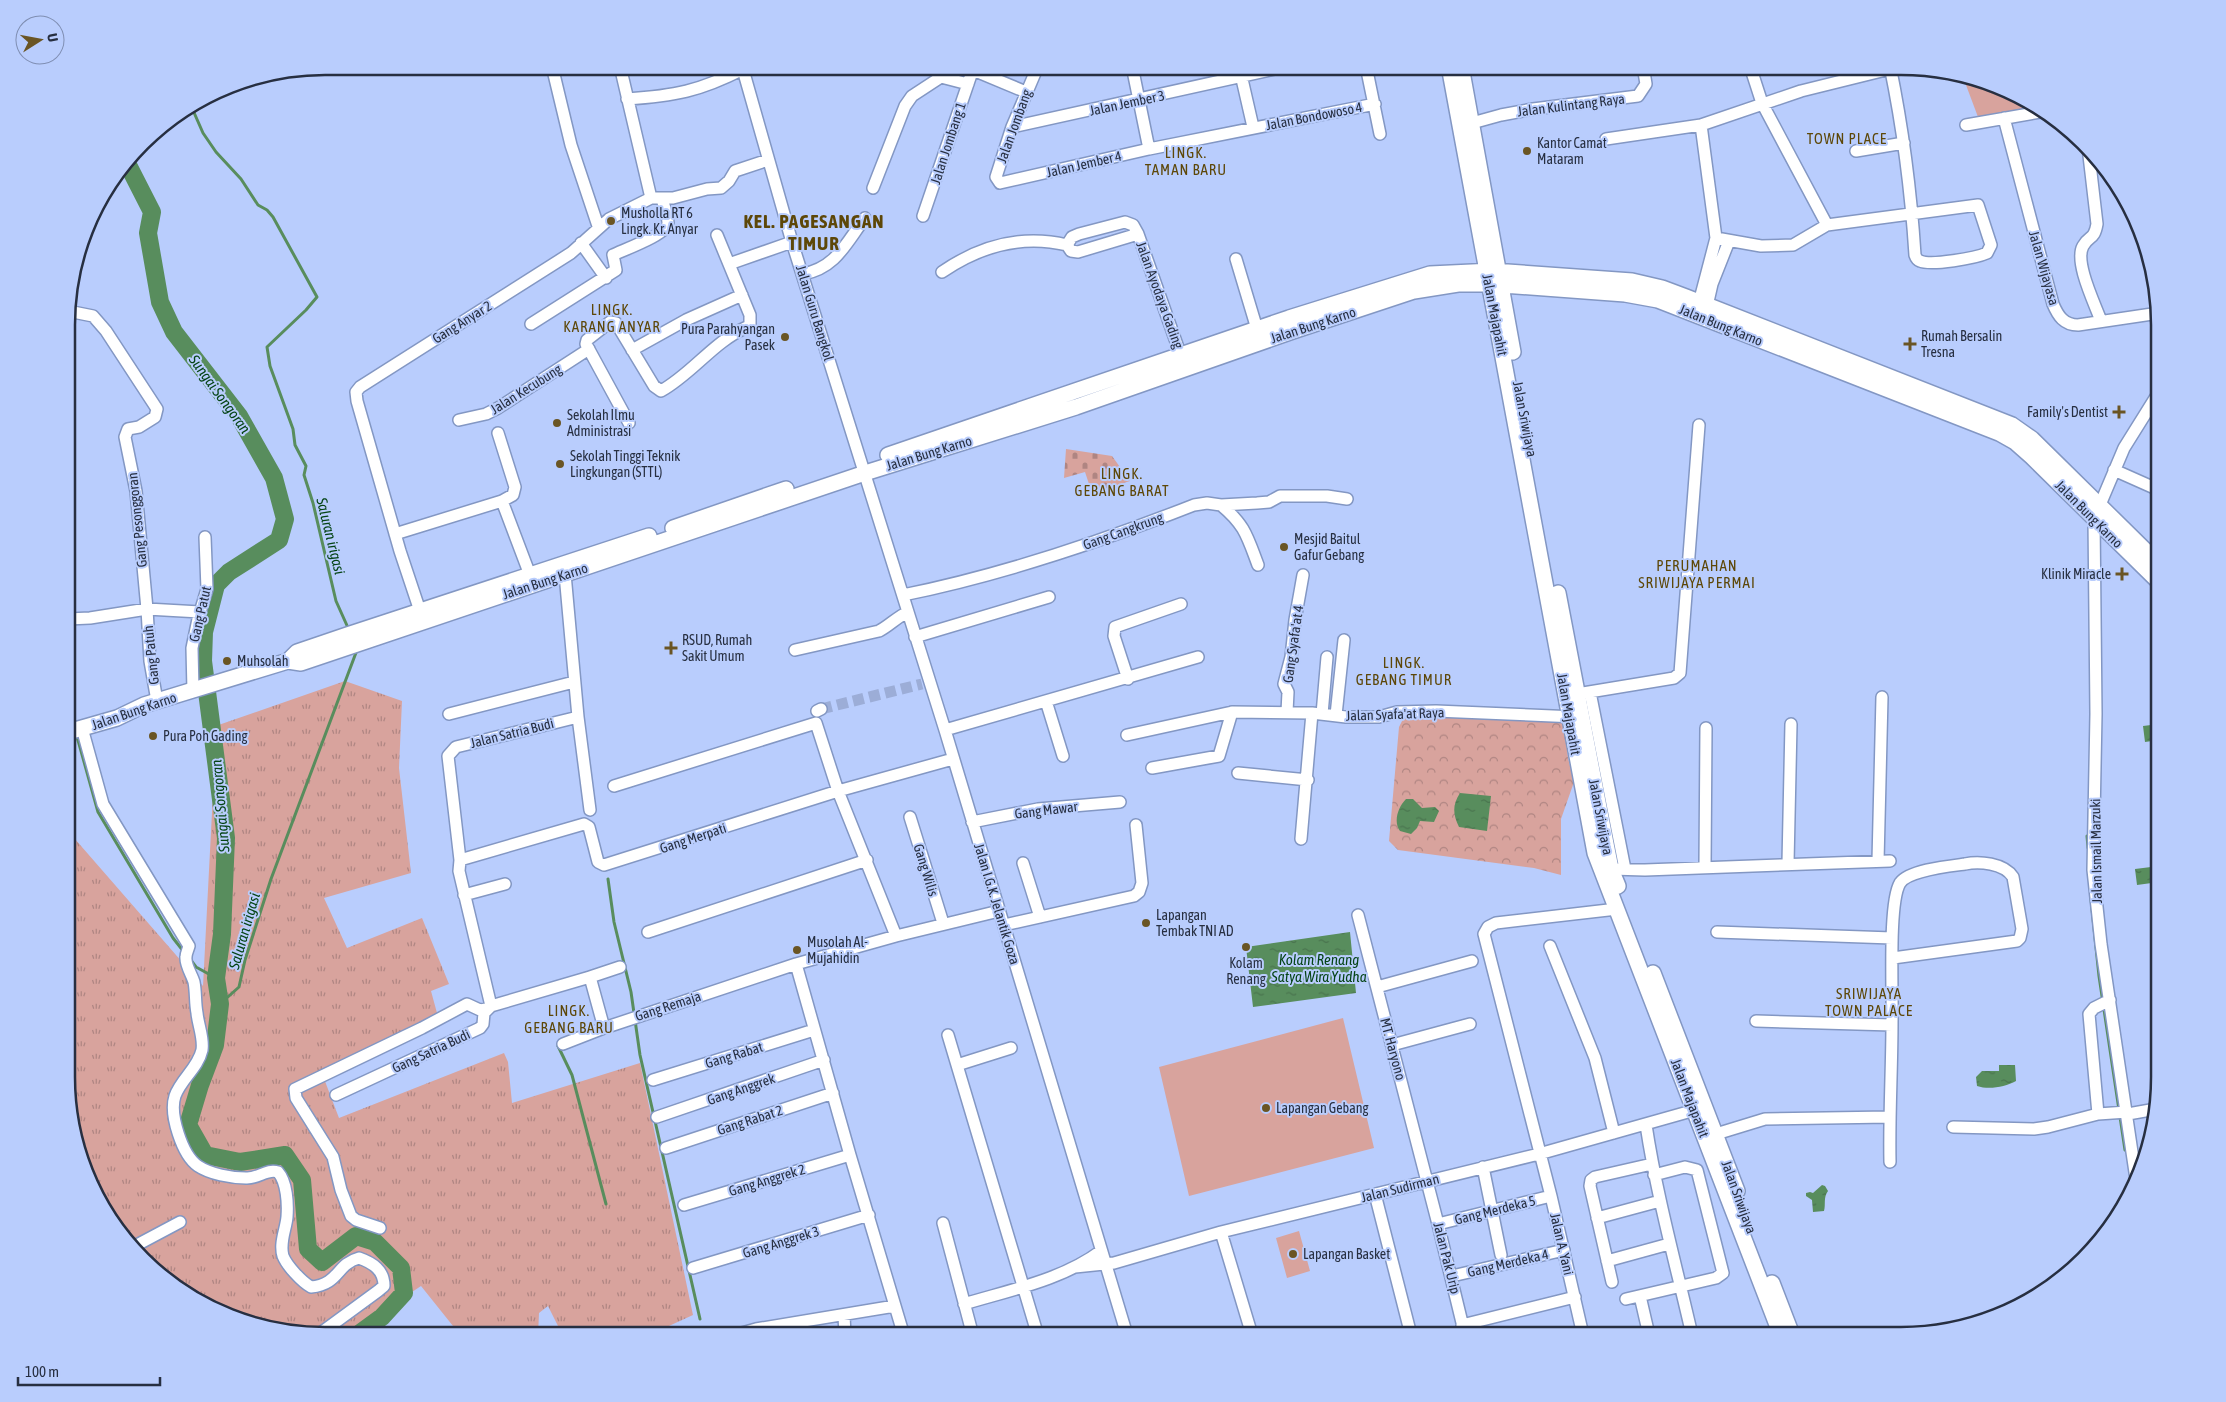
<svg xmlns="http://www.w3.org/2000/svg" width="2226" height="1402" font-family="'Asap Condensed',sans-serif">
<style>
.grass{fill:url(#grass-tufts)}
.forest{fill:url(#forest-crowns)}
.cemetery{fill:url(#cemetery-stones)}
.pitch{fill:#d8a39d}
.water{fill:url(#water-ripples)}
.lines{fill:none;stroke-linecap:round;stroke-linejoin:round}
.stream{stroke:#588d5d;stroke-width:3}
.river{stroke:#588d5d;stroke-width:18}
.minor-tunnel{stroke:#9cadd7;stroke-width:11;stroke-dasharray:11 5.5;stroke-linecap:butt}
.minor-casing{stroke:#8397c3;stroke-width:14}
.major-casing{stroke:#8397c3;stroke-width:18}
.minor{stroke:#fff;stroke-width:11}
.major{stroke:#fff;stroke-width:15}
.poi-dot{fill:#6a5524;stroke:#b9cdfd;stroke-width:2}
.labels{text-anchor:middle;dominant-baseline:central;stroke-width:4;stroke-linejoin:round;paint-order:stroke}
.street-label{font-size:14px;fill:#272f41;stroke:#b9cdfd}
.poi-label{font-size:14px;fill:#272f41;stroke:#b9cdfd;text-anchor:start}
.neighbourhood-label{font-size:15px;letter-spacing:1px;fill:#5d4708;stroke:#b9cdfd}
.water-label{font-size:15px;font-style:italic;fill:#054415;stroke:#b9cdfd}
.district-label{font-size:19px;font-weight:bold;letter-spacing:1px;fill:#5d4708;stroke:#b9cdfd}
.rim{fill:none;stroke:#272f41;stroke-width:2.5}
</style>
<defs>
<pattern id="grass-tufts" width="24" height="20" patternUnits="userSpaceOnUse" patternTransform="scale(1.25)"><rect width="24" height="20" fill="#d8a39d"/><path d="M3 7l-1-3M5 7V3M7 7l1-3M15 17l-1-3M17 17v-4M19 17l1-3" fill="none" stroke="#af8582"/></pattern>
<pattern id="forest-crowns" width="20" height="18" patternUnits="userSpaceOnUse" patternTransform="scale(1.25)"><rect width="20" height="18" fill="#d8a39d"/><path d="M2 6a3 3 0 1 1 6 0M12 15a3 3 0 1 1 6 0" fill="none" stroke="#af8582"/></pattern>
<pattern id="cemetery-stones" width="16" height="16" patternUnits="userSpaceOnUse" patternTransform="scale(1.25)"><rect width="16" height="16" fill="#d8a39d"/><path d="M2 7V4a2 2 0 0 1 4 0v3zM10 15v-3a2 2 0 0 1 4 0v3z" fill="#af8582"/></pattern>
<pattern id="water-ripples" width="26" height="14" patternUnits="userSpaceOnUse" patternTransform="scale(1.25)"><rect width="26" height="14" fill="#588d5d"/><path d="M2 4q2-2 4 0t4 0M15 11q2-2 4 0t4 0" fill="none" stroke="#49744e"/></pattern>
</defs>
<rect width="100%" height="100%" fill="#b9cdfd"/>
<path class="grass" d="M345,681L402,701L399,768L411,873L324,898L347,948L422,918L449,984L431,991L437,1013L323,1076L339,1118L504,1053L508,1062L512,1103L640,1063L693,1315L647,1336H563L548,1306L539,1313L538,1336H461L421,1286L346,1336H325L258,1327L182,1292L142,1260L101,1206L68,1110V831L203,986L213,793L207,729Z"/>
<path class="forest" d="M1404,717L1564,718L1568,758L1574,782L1561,819V875L1534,868L1398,850L1389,841L1399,727Z"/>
<path class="cemetery" d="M1066,449L1112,456L1130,481L1092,493L1085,472L1064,478Z"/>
<path class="pitch" d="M1963,77L1984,80L2042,109L1978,117Z
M1343,1018L1374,1148L1189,1196L1159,1067Z
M1299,1231L1310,1271L1287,1278L1276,1238Z"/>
<path class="water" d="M2159,724V740L2145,742L2143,726Z
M1460,793L1491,796L1487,831L1459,827C1453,815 1452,805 1460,793Z
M1406,799H1413L1422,808L1435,807L1439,811L1434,822L1420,821L1417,828L1411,834L1400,831C1393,822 1398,807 1406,799Z
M2159,866V882L2137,885L2135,869Z
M1350,932L1356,993L1253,1007L1246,947Z
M1999,1065H2015L2016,1081C2005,1087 1989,1090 1977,1086L1976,1077L1982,1071H1999Z
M1822,1185L1825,1186L1828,1191C1823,1198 1826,1204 1824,1211L1813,1212L1812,1200L1806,1196V1193L1810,1192L1813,1193Z"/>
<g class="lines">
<path class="stream" d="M192,108L203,133L216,152L241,179L258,205L267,210L273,217L317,297L306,310L267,347L270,366L293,429L295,445L306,466L304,475L313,503L336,601L349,630
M68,706L73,725
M76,733L98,812L173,938L184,952
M2087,836L2088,848
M608,879L614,922L631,992L640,1055L700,1319
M2091,899L2099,976L2125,1150
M190,959L196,967L216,978
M220,1004L239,987L245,960L271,879L357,650
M558,1046L572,1075L606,1204"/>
<path class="river" d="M128,165L152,212L148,233L160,302L174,332L239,416L274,478L285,519L279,540L229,572L216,585L204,632L203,661L226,838L222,934L216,978L220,1004L215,1045L200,1085L188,1125L205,1155L240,1162L285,1155L302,1180L308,1249L322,1262L356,1236L375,1242L401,1268L404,1293L382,1317L356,1336"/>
<path class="minor-tunnel" d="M821,709L922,684"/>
<defs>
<path id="minor" d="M552,66L571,145L598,226
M620,66L651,198
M742,66L792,242L945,730L1127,1335
M1038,66L1012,127L996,177L1000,183L1149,149L1375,104
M1132,66L1149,149
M1239,66L1253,127
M1366,66L1380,134
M1750,66L1762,103L1827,225
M973,70L1026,92
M627,99C674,96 700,91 743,69
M2004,118L2053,304C2058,316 2064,325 2078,325L2159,313
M1472,123L1501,115L1533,109L1638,96L1646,84L1643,66
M1966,125L2046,111
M1012,127L1288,66
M1606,139L1701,125L1801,91L1902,66
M2088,147L2097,224C2094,241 2089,235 2083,246C2074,262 2095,304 2101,321
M1856,151L1904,143
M873,188L905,106L912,96L941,77L968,84
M923,216L974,66
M1138,234L1078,252L1071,251L1067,245L1072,237L1079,234L1125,222L1133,225L1138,234L1181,356
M1716,238L1761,246L1793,245L1827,225L1978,205L1991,245L1987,253C1976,258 1931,266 1920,261C1917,260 1916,258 1915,255C1911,192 1903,129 1890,66
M581,243L606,278
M1236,259L1257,329
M729,264L792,242
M942,272C980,246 1021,234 1067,245
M803,274C836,268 846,243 865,218
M1699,303L1716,238L1701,125
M1707,306L1712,284L1729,241
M68,311L93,316L106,331L157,409L155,417L139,427L128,429L125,437L136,491L147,609L150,661L157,701
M531,324L616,270L613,255C623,250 668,234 668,223C668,216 664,206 662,199
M632,350L686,320L742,295
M459,420L486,414L498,408L589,349
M629,423L586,344L587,340L610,322L616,323L654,386L661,391C693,373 713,342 747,327L750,325V315L717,235
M2114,470L2159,490
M502,501L530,575
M1221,505C1245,525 1247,536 1258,565
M395,534L502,501L513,495L515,487L498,433
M903,595C1002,575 1100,542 1194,505L1207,503L1221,505L1257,503L1269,502L1280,496H1327L1347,499
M422,617L400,551L357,401L356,392L360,387L571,253L609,219L651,198H673L707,189L721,188L729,181L735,171L768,160
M68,619L90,618L147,609L200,612
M915,637L1049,597
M795,650L879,631C889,626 897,617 908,612
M1128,679L1114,636L1115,627L1181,604
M193,691L192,648L198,619L207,589L205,537
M1590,692L1625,869
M1577,694L1674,678L1680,673L1699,425
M1046,701L1063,756
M817,711L821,709
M1287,712L1288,692L1284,684L1291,657L1295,620L1303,575
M449,714L574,682
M1322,714L1327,657
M1336,715L1344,640
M578,717L590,810
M82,728L103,804L189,946C188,950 186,953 186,957C185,965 192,975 194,982C196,992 195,1003 197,1013C198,1025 204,1038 202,1050C198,1068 181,1079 175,1096C169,1114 182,1155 198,1166C210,1174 231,1178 246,1178C258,1179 267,1168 278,1172C287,1182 288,1204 287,1217C286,1229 279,1243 283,1256C287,1266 302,1282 311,1287C340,1284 336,1264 359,1258C373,1263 384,1270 384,1286L378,1291L318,1335
M945,730L1198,657
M1127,735L1232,712
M1152,768L1219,756L1232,712L1312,713L1346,717H1379L1397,712L1436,711L1576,717
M1238,773L1308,780
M614,786L816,723L838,791L896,936
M910,817L943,923
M972,822L1038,809L1120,802
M1301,839L1312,713
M460,860L584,824L589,827L598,862L604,865L838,791L953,759
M1878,861L1882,697
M1023,863L1040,917
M1788,863L1791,724
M1705,867L1706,728
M1611,869L1645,870L1890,861
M464,895L505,884
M1358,915L1438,1224L1465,1335
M1004,925L1134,896L1139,892L1142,883L1136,825
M648,932L867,860
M1717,932L1892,938
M1550,946L1595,1058L1614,1133
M590,977L620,967
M1377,987L1472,961
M491,1006L590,977L604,1028L796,964
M1756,1021L1892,1025
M948,1035L1038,1336
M563,1044L604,1028
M1392,1045L1470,1024
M957,1065L1011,1048
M653,1080L814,1030
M336,1095L480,1028L483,1024L484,1013L491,1006L459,871L460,860L448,756L456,747L578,717L565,574L563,566
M2098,1114L2127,1112
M2128,1114L2156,1109
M657,1117L824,1060
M1646,1125C1657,1197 1676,1265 1692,1335
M1953,1127L2034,1129L2048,1127L2098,1114L2089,1014L2094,1008L2110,1000
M1716,1134L1765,1119L1889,1117
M666,1148L833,1093
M1890,1162C1889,1115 1892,1068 1892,1022C1893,993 1888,903 1900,883C1909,870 1950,866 1965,864C1979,861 2004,863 2013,877L2022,929L2020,938L2017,941L1893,958
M1483,1167L1501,1255
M2136,1179L2101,944L2093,870L2096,714L2094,519L2124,448L2159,392
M1375,1194L1411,1335
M684,1205L850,1155
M1597,1218L1660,1201
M943,1223L973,1336
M1438,1224L1551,1196
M380,1228L356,1220L351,1216L341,1190L333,1157L296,1098L295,1089L422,1028L467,1004L480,1010L486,1009
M1221,1232L1252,1335
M133,1247L180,1222
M1607,1261L1669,1244
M1075,1267L1114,1263L1221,1232L1539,1154L1695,1110
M693,1268L869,1215
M1452,1276L1564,1250
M1612,1282L1590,1186L1591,1180L1595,1177L1652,1164
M1640,1296L1649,1335
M1626,1299L1716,1278L1723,1273L1697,1170L1685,1167L1654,1175
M964,1304C1010,1290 1062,1280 1101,1251
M844,1315L845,1336
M1462,1325L1575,1297
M1583,1335L1551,1196L1484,934L1488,927L1496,923L1617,909
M403,1336L406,1333
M731,1336L756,1329L895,1306
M904,1336L850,1155L796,964L896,936L999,911"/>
<path id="major" d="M1449,66L1595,853L1781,1335
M1461,66L1513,352
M888,455L1289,318L1430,274L1493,271L1632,281L1662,288L1686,297L2012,425L2032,439L2159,564
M673,528L786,489
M1558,593L1606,844L1611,869L1618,886
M288,661L297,652L347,635L649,536
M68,732L117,718L144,705L288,661L301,663L865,473L1076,407L1293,331L1414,291L1458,284H1489L1625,294L1658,300L1999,433L2015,442L2032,457L2159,582
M1653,973L1737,1191
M1772,1283L1792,1335"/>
</defs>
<use href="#minor" class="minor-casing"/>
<use href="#major" class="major-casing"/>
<use href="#minor" class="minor"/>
<use href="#major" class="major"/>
</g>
<g class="poi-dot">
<circle cx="1527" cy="151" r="5"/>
<circle cx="611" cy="221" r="5"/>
<circle cx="785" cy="337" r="5"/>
<path d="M1907.5 336.5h5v5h5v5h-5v5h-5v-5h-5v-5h5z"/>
<path d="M2116.5 404.5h5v5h5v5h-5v5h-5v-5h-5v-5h5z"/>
<circle cx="557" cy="423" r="5"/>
<circle cx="560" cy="464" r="5"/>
<circle cx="1284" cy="547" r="5"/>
<path d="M2119.5 566.5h5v5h5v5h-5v5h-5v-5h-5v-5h5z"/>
<path d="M668.5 640.5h5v5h5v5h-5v5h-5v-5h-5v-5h5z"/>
<circle cx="227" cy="661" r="5"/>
<circle cx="153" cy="736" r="5"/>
<circle cx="1146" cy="923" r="5"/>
<circle cx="1246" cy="947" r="5"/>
<circle cx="797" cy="950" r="5"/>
<circle cx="1266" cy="1108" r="5"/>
<circle cx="1293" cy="1254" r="5"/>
</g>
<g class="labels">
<g class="street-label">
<text transform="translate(1127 103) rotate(-12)">Jalan Jember 3</text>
<text transform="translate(1571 105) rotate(-7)">Jalan Kulintang Raya</text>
<text transform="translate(1314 116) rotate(-11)">Jalan Bondowoso 4</text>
<text transform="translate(1014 126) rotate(-70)">Jalan Jombang</text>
<text transform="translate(948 143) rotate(-72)">Jalan Jombang 1</text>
<text transform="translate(1084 164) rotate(-13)">Jalan Jember 4</text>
<text transform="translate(2044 268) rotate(74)">Jalan Wijayasa</text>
<text transform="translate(1160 295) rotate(70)">Jalan Ayodaya Gading</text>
<text transform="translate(815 313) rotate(73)">Jalan Guru Bangkol</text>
<text transform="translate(1495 315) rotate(79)">Jalan Majapahit</text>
<text transform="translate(462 322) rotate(-32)">Gang Anyar 2</text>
<text transform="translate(1313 325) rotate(-18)">Jalan Bung Karno</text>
<text transform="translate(1721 325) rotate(22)">Jalan Bung Karno</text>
<text transform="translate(526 389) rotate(-32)">Jalan Kecubung</text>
<text transform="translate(1525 419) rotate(79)">Jalan Sriwijaya</text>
<text transform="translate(929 453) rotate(-17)">Jalan Bung Karno</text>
<text transform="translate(2089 514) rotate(45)">Jalan Bung Karno</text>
<text transform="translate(137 520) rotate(-96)">Gang Pesonggoran</text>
<text transform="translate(1123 531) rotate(-20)">Gang Cangkrung</text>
<text transform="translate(545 581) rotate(-18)">Jalan Bung Karno</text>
<text transform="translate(200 614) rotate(-77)">Gang Patut</text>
<text transform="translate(1293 644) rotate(-82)">Gang Syafa'at 4</text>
<text transform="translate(151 655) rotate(-96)">Gang Patuh</text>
<text transform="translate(134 711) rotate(-19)">Jalan Bung Karno</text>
<text transform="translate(1395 714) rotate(-2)">Jalan Syafa'at Raya</text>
<text transform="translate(1569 714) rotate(80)">Jalan Majapahit</text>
<text transform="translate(512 733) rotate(-14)">Jalan Satria Budi</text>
<text transform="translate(1046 810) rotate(-7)">Gang Mawar</text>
<text transform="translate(1601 817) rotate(79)">Jalan Sriwijaya</text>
<text transform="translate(693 838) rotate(-18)">Gang Merpati</text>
<text transform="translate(2096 851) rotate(-91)">Jalan Ismail Marzuki</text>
<text transform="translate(926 870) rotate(73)">Gang Wilis</text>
<text transform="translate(997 904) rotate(73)">Jalan I.G.K. Jelantik Goza</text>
<text transform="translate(668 1006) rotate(-18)">Gang Remaja</text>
<text transform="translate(1393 1049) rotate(75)">MT. Haryono</text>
<text transform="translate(431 1051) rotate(-25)">Gang Satria Budi</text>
<text transform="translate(734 1055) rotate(-17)">Gang Rabat</text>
<text transform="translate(741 1089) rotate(-19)">Gang Anggrek</text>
<text transform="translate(1690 1098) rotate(69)">Jalan Majapahit</text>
<text transform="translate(750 1120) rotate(-18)">Gang Rabat 2</text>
<text transform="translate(767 1180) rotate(-17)">Gang Anggrek 2</text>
<text transform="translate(1400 1188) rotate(-14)">Jalan Sudirman</text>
<text transform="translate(1739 1197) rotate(70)">Jalan Sriwijaya</text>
<text transform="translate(1495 1210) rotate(-14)">Gang Merdeka 5</text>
<text transform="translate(781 1242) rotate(-17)">Gang Anggrek 3</text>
<text transform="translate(1562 1244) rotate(77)">Jalan A. Yani</text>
<text transform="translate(1447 1258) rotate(76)">Jalan Pak Urip</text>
<text transform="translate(1508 1263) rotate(-13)">Gang Merdeka 4</text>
</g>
<g class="poi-label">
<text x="1537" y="143">Kantor Camat<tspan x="1537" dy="16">Mataram</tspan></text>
<text x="621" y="213">Musholla RT 6<tspan x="621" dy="16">Lingk. Kr. Anyar</tspan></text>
<text x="775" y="329" text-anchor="end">Pura Parahyangan<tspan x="775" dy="16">Pasek</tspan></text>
<text x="1921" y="336">Rumah Bersalin<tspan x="1921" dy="16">Tresna</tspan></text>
<text x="2108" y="412" text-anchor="end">Family's Dentist</text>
<text x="567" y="415">Sekolah Ilmu<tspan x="567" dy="16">Administrasi</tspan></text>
<text x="570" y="456">Sekolah Tinggi Teknik<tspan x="570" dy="16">Lingkungan (STTL)</tspan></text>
<text x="1294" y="539">Mesjid Baitul<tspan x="1294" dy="16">Gafur Gebang</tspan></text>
<text x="2111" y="574" text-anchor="end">Klinik Miracle</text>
<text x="682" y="640">RSUD, Rumah<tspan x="682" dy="16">Sakit Umum</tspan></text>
<text x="237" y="661">Muhsolah</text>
<text x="163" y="736">Pura Poh Gading</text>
<text x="1156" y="915">Lapangan<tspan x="1156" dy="16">Tembak TNI AD</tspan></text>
<text x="807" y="942">Musolah Al-<tspan x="807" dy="16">Mujahidin</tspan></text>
<text x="1246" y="963" text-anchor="middle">Kolam<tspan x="1246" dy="16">Renang</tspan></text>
<text x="1276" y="1108">Lapangan Gebang</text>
<text x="1303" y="1254">Lapangan Basket</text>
</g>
<g class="neighbourhood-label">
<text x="1847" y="138">TOWN PLACE</text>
<text x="1186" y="152">LINGK.<tspan x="1186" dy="17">TAMAN BARU</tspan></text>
<text x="612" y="309">LINGK.<tspan x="612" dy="17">KARANG ANYAR</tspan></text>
<text x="1122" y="473">LINGK.<tspan x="1122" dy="17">GEBANG BARAT</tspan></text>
<text x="1697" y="565">PERUMAHAN<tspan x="1697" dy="17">SRIWIJAYA PERMAI</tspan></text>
<text x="1404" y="662">LINGK.<tspan x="1404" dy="17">GEBANG TIMUR</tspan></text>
<text x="1869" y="993">SRIWIJAYA<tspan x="1869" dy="17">TOWN PALACE</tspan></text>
<text x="569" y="1010">LINGK.<tspan x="569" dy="17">GEBANG BARU</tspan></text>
</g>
<g class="water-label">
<text transform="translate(220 394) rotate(54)">Sungai Songoran</text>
<text transform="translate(331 536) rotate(76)">Saluran irigasi</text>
<text transform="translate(220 806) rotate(-95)">Sungai Songoran</text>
<text transform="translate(244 931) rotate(-74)">Saluran irigasi</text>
<text x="1319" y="959">Kolam Renang<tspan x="1319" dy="17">Satya Wira Yudha</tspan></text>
</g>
<g class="district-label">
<text x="814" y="221">KEL. PAGESANGAN<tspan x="814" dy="22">TIMUR</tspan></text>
</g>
</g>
<path d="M0 0H2226V1402H0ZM325 75H1901A250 250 0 0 1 2151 325V1077A250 250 0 0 1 1901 1327H325A250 250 0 0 1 75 1077V325A250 250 0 0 1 325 75Z" fill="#b9cdfd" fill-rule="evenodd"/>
<path class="rim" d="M325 75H1901A250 250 0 0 1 2151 325V1077A250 250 0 0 1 1901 1327H325A250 250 0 0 1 75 1077V325A250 250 0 0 1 325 75Z"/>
<g transform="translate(40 40) rotate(79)"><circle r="24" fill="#b9cdfd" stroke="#7f8eb2"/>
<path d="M0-4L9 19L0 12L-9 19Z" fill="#6a5524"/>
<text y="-8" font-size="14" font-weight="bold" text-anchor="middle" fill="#272f41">U</text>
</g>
<path d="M18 1377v8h142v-8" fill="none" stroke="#272f41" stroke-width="2.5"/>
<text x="25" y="1377" font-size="15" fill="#272f41" stroke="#b9cdfd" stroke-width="4" paint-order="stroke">100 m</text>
</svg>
